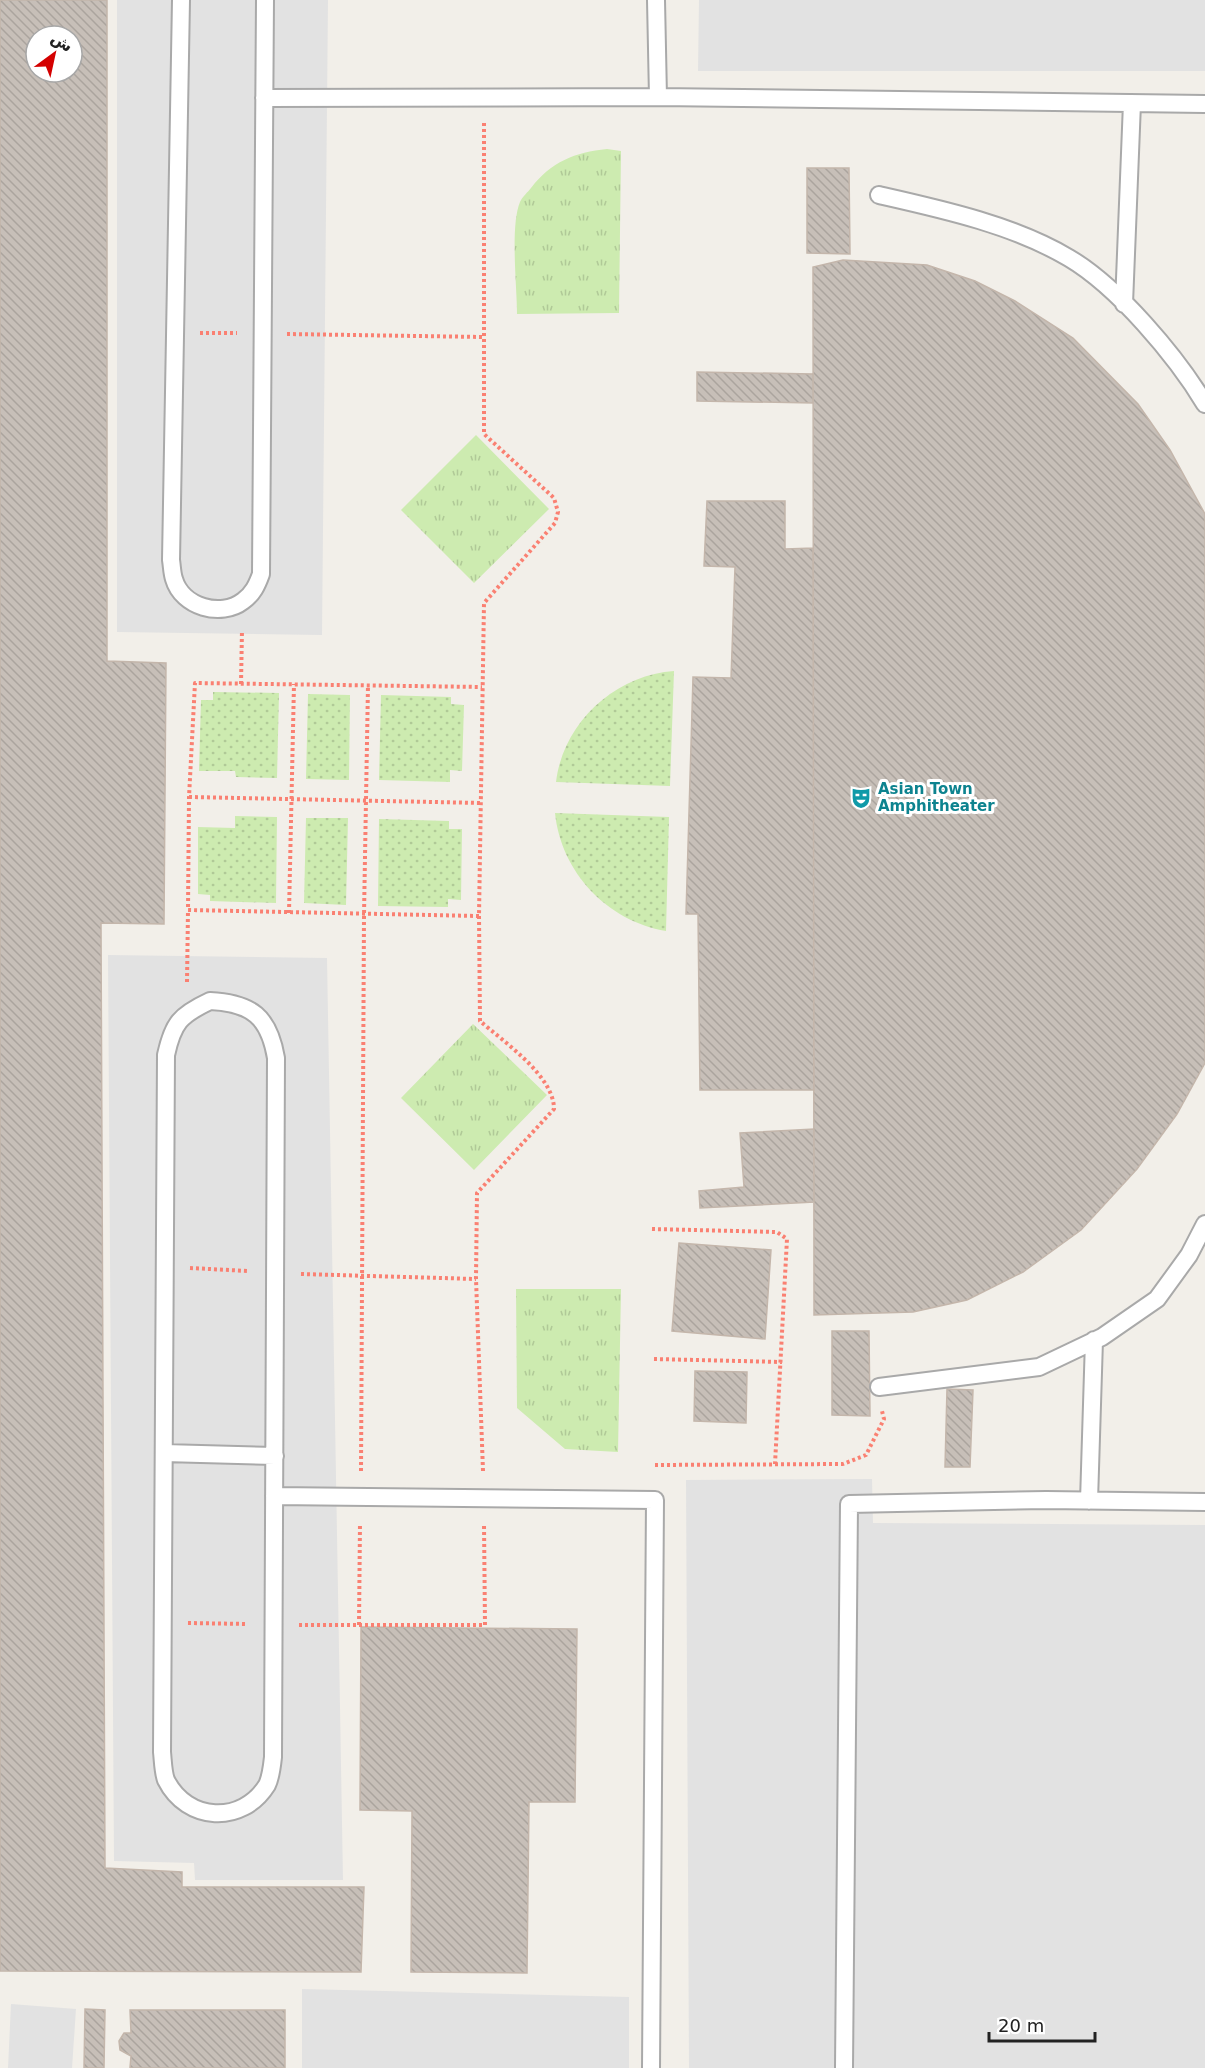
<svg xmlns="http://www.w3.org/2000/svg" width="1205" height="2068" font-family="'DejaVu Sans',Vazirmatn,sans-serif">
<style>
.grass{fill:url(#grass-tufts)}
.garden{fill:url(#garden-dots)}
.parking{fill:#e2e2e2}
.building{fill:url(#building-back-hatch);stroke:#c4b6ab;stroke-width:1.5;fill-rule:evenodd}
.lines{fill:none;stroke-linecap:round;stroke-linejoin:round}
.lane-casing{stroke:#a9a9a9;stroke-width:20}
.path{stroke:#fa8072;stroke-width:4;stroke-dasharray:3 3;stroke-linecap:butt}
.lane{stroke:#fff;stroke-width:16}
.labels{text-anchor:middle;dominant-baseline:central;stroke-width:6;stroke-linejoin:round;paint-order:stroke}
.culture-label{font-size:15px;font-weight:bold;fill:#0d838f;stroke:#fff;text-anchor:start}
</style>
<defs>
<pattern id="grass-tufts" width="24" height="20" patternUnits="userSpaceOnUse" patternTransform="scale(1.5)"><rect width="24" height="20" fill="#cdebb0"/><path d="M3 7l-1-3M5 7V3M7 7l1-3M15 17l-1-3M17 17v-4M19 17l1-3" fill="none" stroke="#b0c997"/></pattern>
<pattern id="garden-dots" width="8" height="8" patternUnits="userSpaceOnUse" patternTransform="scale(1.5)"><rect width="8" height="8" fill="#cdebb0"/><path d="M2 2h.1M6 6h.1" fill="none" stroke="#b0c997" stroke-width="1.8" stroke-linecap="round"/></pattern>
<pattern id="building-back-hatch" width="6" height="6" patternUnits="userSpaceOnUse" patternTransform="scale(1.5)"><rect width="6" height="6" fill="#c7bfb8"/><path d="M-1 5l2 2M0 0l6 6M5-1l2 2" fill="none" stroke="#aba49e"/></pattern>
</defs>
<rect width="100%" height="100%" fill="#f2efe9"/>
<path class="grass" d="M607,149L621,151L619,313L517,314C517,286 510,226 520,202C522,197 528,192 531,188C551,162 575,152 607,149Z
M476,435L549,509L474,583L401,510Z
M473,1024L547,1095L474,1170L401,1098Z
M516,1289H621L618,1452L565,1449L517,1408Z"/>
<path class="garden" d="M674,671L670,786L556,782C563,723 615,675 674,671Z
M213,692L279,693L277,778L236,777L235,771H199L201,700H213Z
M308,694L350,695L349,780L306,779Z
M381,695L451,697V704L464,705L462,771L450,770V782L379,780Z
M555,813L669,817L666,931C607,921 561,872 555,813Z
M235,816L277,817L276,903L210,901V895L198,894V827L235,828Z
M306,818H348L346,905L304,903Z
M379,819L449,821V829H462L461,900L448,899V907L378,906Z"/>
<path class="parking" d="M117,0H328L322,635L117,632Z
M699,0H1205V71H698Z
M108,955L327,958L343,1880H195L194,1863L114,1861Z
M872,1479L873,1523L1205,1525V2068H689L686,1480Z
M302,1989L629,1997V2068H302Z
M11,2004L76,2009L72,2068H8Z"/>
<path class="building" d="M0,0H107V661L166,663L164,924L101,923L105,1868L182,1872V1887H364L361,1972L0,1971ZM36,36H72V72H36Z
M807,168H849L850,254L807,253Z
M843,260L927,265L975,281L1015,301L1073,338L1138,404L1170,450L1205,514V1063L1177,1114L1137,1169L1081,1230L1023,1272L967,1300L913,1312L814,1315L813,267Z
M697,372L813,374V403L697,401Z
M707,501H785V549L813,548L814,1090H700L698,914H686L693,677L731,678L735,567L704,566Z
M814,1129V1202L700,1208L699,1191L744,1187L740,1133Z
M679,1243L771,1250L765,1339L672,1331Z
M832,1331H869L870,1416L832,1415Z
M695,1371L747,1372L746,1423L694,1421Z
M947,1389L973,1390L970,1467H945Z
M361,1627L577,1629L575,1802H529L527,1973L411,1972L412,1811L360,1810Z
M85,2009L105,2010L104,2068H84Z
M130,2010H285V2068H130L131,2056L120,2050L119,2041L124,2033H131Z"/>
<g class="lines">
<defs>
<path id="lane" d="M181,0L171,560C172,566 172,573 174,579C182,607 221,618 243,601C253,594 257,585 261,574L265,0
M656,0L658,97L1205,104
M264,98L658,97
M879,195C941,209 1014,225 1069,258C1118,287 1176,356 1205,404
M1124,304L1132,103
M210,1001C252,1003 269,1017 276,1058L273,1757C272,1766 271,1777 267,1785C242,1825 187,1822 166,1780C163,1772 163,1761 162,1752L166,1055C173,1023 180,1015 210,1001Z
M879,1387L1039,1367L1102,1337L1157,1299L1189,1255L1205,1224
M164,1453L275,1456
M274,1496L655,1500L651,2068
M1089,1501L1094,1340
M844,2068L849,1504L1046,1500L1205,1502"/>
</defs>
<use href="#lane" class="lane-casing"/>
<path class="path" d="M200,333H237
M287,334L483,337
M241,684L242,630
M189,797L481,803
M289,913L294,684
M479,916L188,910L189,797L195,683L482,687
M187,982L188,910
M652,1229L777,1232L787,1239L775,1464
M190,1268L248,1271
M301,1274L476,1279
M654,1359L782,1362
M655,1465L843,1464L866,1455L884,1419L882,1411
M361,1471L364,915L368,685
M483,1471L476,1279L477,1193L554,1109C554,1076 504,1042 480,1021L479,916L484,603L555,523L558,512L554,498L484,434V122
M188,1623L247,1624
M299,1625H485L484,1524
M359,1625L360,1523"/>
<use href="#lane" class="lane"/>
</g>
<defs>
<symbol id="theatre-bare" viewBox="-9 -9 18 18"><path d="M-5-5.5Q0-4 5-5.5V0Q5 5 0 6Q-5 5-5 0ZM-3.3-2.5H-1v1.5H-3.3ZM1-2.5H3.3v1.5H1ZM-2.8 1Q0 5.5 2.8 1Z" fill="#0f9aa8" stroke="#fff" stroke-width="2.5" paint-order="stroke"/></symbol>
</defs>
<g fill-rule="evenodd">
<use href="#theatre-bare" x="846" y="783" width="30" height="30"/>
</g>
<g class="labels">
<g class="culture-label">
<text x="878" y="789">Asian Town<tspan x="878" dy="17">Amphitheater</tspan></text>
</g>
</g>
<g transform="translate(54 54) rotate(33)"><circle r="28" fill="#ffffff" stroke="#a7a7a7" stroke-width="1.5"/>
<path d="M0-4.5L10 22L0 15L-10 22Z" fill="#d40000"/>
<text y="-9" font-size="16" font-weight="bold" text-anchor="middle" fill="#222222">ش</text>
</g>
<path d="M989 2032v9h106v-9" fill="none" stroke="#222222" stroke-width="3"/>
<text x="998" y="2032" font-size="18" fill="#222222" stroke="#ffffff" stroke-width="4.5" paint-order="stroke">20 m</text>
</svg>
